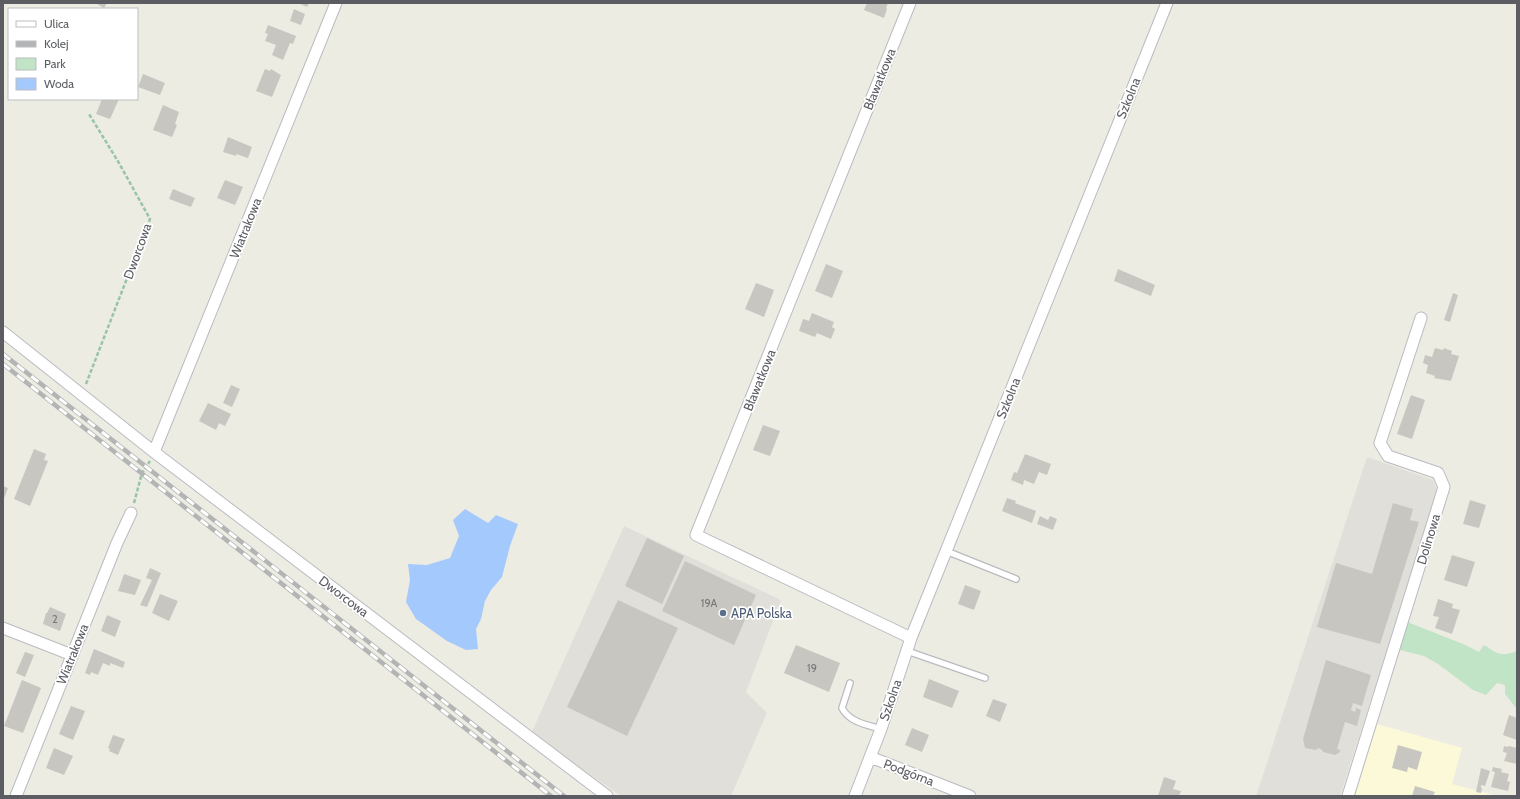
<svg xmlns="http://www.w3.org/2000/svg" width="1520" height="799" font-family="Cabin,sans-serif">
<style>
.commercial{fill:#fcf9d8}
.industrial{fill:#e1dfda}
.green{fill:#c0e4c5}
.water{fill:#a4c9fc}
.building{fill:#c8c6c0}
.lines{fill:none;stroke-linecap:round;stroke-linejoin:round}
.service-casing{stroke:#babbc1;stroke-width:8}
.minor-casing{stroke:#babbc1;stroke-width:13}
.path{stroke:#99c4ab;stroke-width:2.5;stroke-dasharray:4 2;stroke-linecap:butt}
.service{stroke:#fff;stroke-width:5.5}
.minor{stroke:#fff;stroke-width:11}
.rail-casing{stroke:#b3b4b4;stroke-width:4.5}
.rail{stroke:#fff;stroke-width:3;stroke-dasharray:9;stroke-linecap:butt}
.service-dot{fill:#5c6f8a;stroke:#fff;stroke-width:1.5}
.labels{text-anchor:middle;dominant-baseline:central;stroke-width:3.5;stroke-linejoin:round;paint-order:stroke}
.number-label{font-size:11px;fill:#76777a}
.street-label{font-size:13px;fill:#5b5d63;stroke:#fff}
.service-label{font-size:13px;fill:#4e5e75;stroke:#fff;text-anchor:start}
</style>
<rect width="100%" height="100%" fill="#edece2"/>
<path class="commercial" d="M1377,724L1462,748L1452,784L1497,796H1355Z"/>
<path class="industrial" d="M1367,457L1433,480L1438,492L1340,796H1256Z
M624,526L781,600L746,692L767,713L731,796H621L531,734Z"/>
<path class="green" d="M1405,621L1463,644L1479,652L1484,645C1498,654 1501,657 1517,651V709L1505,694V685L1497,683L1486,695L1473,690L1438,664L1424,656L1396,649Z"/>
<path class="water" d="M465,509L488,523L496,515L518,524L510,546L502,577L491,590L485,601L481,619L476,629L478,649L466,650L447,641L416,619L406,602L410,580L408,564L427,565L450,558L459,536L453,520Z"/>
<path class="building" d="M95,3H107L104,8Z
M298,3H309L307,7Z
M867,3H888L886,8L887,9L884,18L864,10Z
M294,9L305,14L301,25L290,21Z
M268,25L296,36L293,44L290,43L283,60L272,55L276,45L265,41L268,34L265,33Z
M265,69L270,71L271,69L281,75L272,97L256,91Z
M143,74L165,83L160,95L138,87Z
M102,99H119L110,119L96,114Z
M163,105L179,112L175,124L177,125L172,137L153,130Z
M228,137L252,147L248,158L236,154V156L223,152Z
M225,180L243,187L235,205L217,198Z
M173,189L195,198L191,207L169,199Z
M826,264L843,271L832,298L815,291Z
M1118,269L1155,285L1151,296L1114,281Z
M756,283L774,290L764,317L745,309Z
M1453,293L1458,295L1450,322L1444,320Z
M812,313L834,322L832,327L835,329L831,339L817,333L815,337L799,331L803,319L809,321Z
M1435,348L1443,350L1444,348L1452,351L1451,354L1459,356L1451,381L1434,378L1435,376L1426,373L1428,365L1423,363L1425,355L1432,357Z
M231,385L240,389L232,407L223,403Z
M1411,395L1425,400L1412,439L1397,434Z
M208,403L231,414L225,426L219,423L216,430L199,421Z
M763,425L780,431L770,456L753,450Z
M34,449L46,454L44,460L48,461L30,506L14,499Z
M1025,454L1051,464L1047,475L1039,472L1034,484L1024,480L1023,485L1011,480L1014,472L1017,473Z
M3,486L8,488L3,501Z
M1007,498L1016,501L1015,503L1036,511L1032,523L1002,511Z
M1470,500L1486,505L1479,528L1463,524Z
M1393,503L1413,509L1410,520L1419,522L1380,644L1317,627L1336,563L1372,574Z
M1040,516L1048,520L1050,516L1057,519L1053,530L1037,524Z
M647,538L684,556L662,604L625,586Z
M1452,555L1475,562L1467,587L1444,580Z
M685,561L756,595L734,645L662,611Z
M150,568L161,573L147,607L140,605L152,580L146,578Z
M124,574L141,580L135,595L118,591Z
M965,585L981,591L974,610L958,604Z
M160,594L178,601L169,621L152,613Z
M1438,599L1453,604L1452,608L1460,610L1452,634L1435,628L1439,617L1433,616Z
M618,600L678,628L627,736L567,707Z
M50,607L66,614L60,631L43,624L46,613H47Z
M107,615L121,621L115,637L101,631Z
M796,645L840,663L829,692L784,673Z
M94,649L125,662L123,668L110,663V666L103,663L98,675L91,672L90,675L85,673Z
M25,652L34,655L25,677L16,673Z
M1326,660L1371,675L1362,706L1353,703L1351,710L1355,712L1356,708L1361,710L1357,726L1345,722L1337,749L1340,750V752L1335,755L1323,752L1322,750L1318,748L1316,750L1305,748L1303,739Z
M929,679L959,691L952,708L923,697Z
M22,680L41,688L23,733L4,726Z
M993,699L1007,704L1000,722L986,716Z
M71,706L85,711L73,740L59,734Z
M1509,715L1517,718V740L1503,735Z
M912,728L929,735L922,752L905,745Z
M113,735L125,739L118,755L109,751L110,749L108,748Z
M1398,745L1422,752L1417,770L1408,767L1407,772L1392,768Z
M1504,746L1508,747L1509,746L1517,748V764L1504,761L1507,753L1503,752Z
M54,748L73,756L64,775L46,768Z
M1493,767L1502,769L1501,772L1509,774L1507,781L1510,782L1508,791L1491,787L1495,772L1492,771Z
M1481,768L1490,771L1485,786L1481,785V788H1482L1481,793L1476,792Z
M1164,777L1176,781L1173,789L1181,791L1179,796H1158Z
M1415,786L1435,792L1433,796H1412Z"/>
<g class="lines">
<defs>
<path id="service" d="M946,551L1016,579
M907,651L985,678
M850,683L842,708C849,722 867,725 881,729"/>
<path id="minor" d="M910,3L696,535L911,638
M3,332L154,452L607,796
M154,452L336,3
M3,628L72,655
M870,757L970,796
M16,796L117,543L131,513
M855,796L881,729L911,638L1167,3
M1348,796L1444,487L1438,473L1388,456L1380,443L1421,318"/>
</defs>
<use href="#service" class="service-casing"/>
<use href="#minor" class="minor-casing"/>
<path class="path" d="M86,384L150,219L119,163L89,114
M134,503L142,473L150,461"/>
<use href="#service" class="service"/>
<use href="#minor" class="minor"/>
<defs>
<path id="rail" d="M3,354L564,796
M3,364L551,796"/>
</defs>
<use href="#rail" class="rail-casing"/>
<use href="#rail" class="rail"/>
</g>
<circle class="service-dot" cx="723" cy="613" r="4"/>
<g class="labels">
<g class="number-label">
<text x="709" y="603">19A</text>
<text x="55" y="619">2</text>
<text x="812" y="668">19</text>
</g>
<g class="street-label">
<text transform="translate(879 79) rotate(-68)">Bławatkowa</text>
<text transform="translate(1128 98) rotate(-68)">Szkolna</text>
<text transform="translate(245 228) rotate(-68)">Wiatrakowa</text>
<text transform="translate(137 251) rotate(-70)">Dworcowa</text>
<text transform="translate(759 380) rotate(-68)">Bławatkowa</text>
<text transform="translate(1008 398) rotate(-68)">Szkolna</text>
<text transform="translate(1428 539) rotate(-73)">Dolinowa</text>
<text transform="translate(344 596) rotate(37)">Dworcowa</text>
<text transform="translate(72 654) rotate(-68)">Wiatrakowa</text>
<text transform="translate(890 700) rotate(-71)">Szkolna</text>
<text transform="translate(909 772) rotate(21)">Podgórna</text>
</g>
<g class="service-label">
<text x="731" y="613">APA Polska</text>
</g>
</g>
<rect width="1520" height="799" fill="none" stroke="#5b5d63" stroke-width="8"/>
<rect x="8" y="8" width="130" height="92" fill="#ffffff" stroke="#bdbec1"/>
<rect x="16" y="21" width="20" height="6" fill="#ffffff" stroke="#bdbec1"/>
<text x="44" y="28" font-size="12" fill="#5b5d63">Ulica</text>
<rect x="16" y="41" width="20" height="6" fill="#b3b4b4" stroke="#bdbec1"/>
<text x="44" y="48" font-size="12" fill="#5b5d63">Kolej</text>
<rect x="16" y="58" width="20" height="12" fill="#c0e4c5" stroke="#bdbec1"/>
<text x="44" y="68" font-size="12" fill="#5b5d63">Park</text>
<rect x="16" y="78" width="20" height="12" fill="#a4c9fc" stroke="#bdbec1"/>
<text x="44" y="88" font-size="12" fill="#5b5d63">Woda</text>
</svg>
